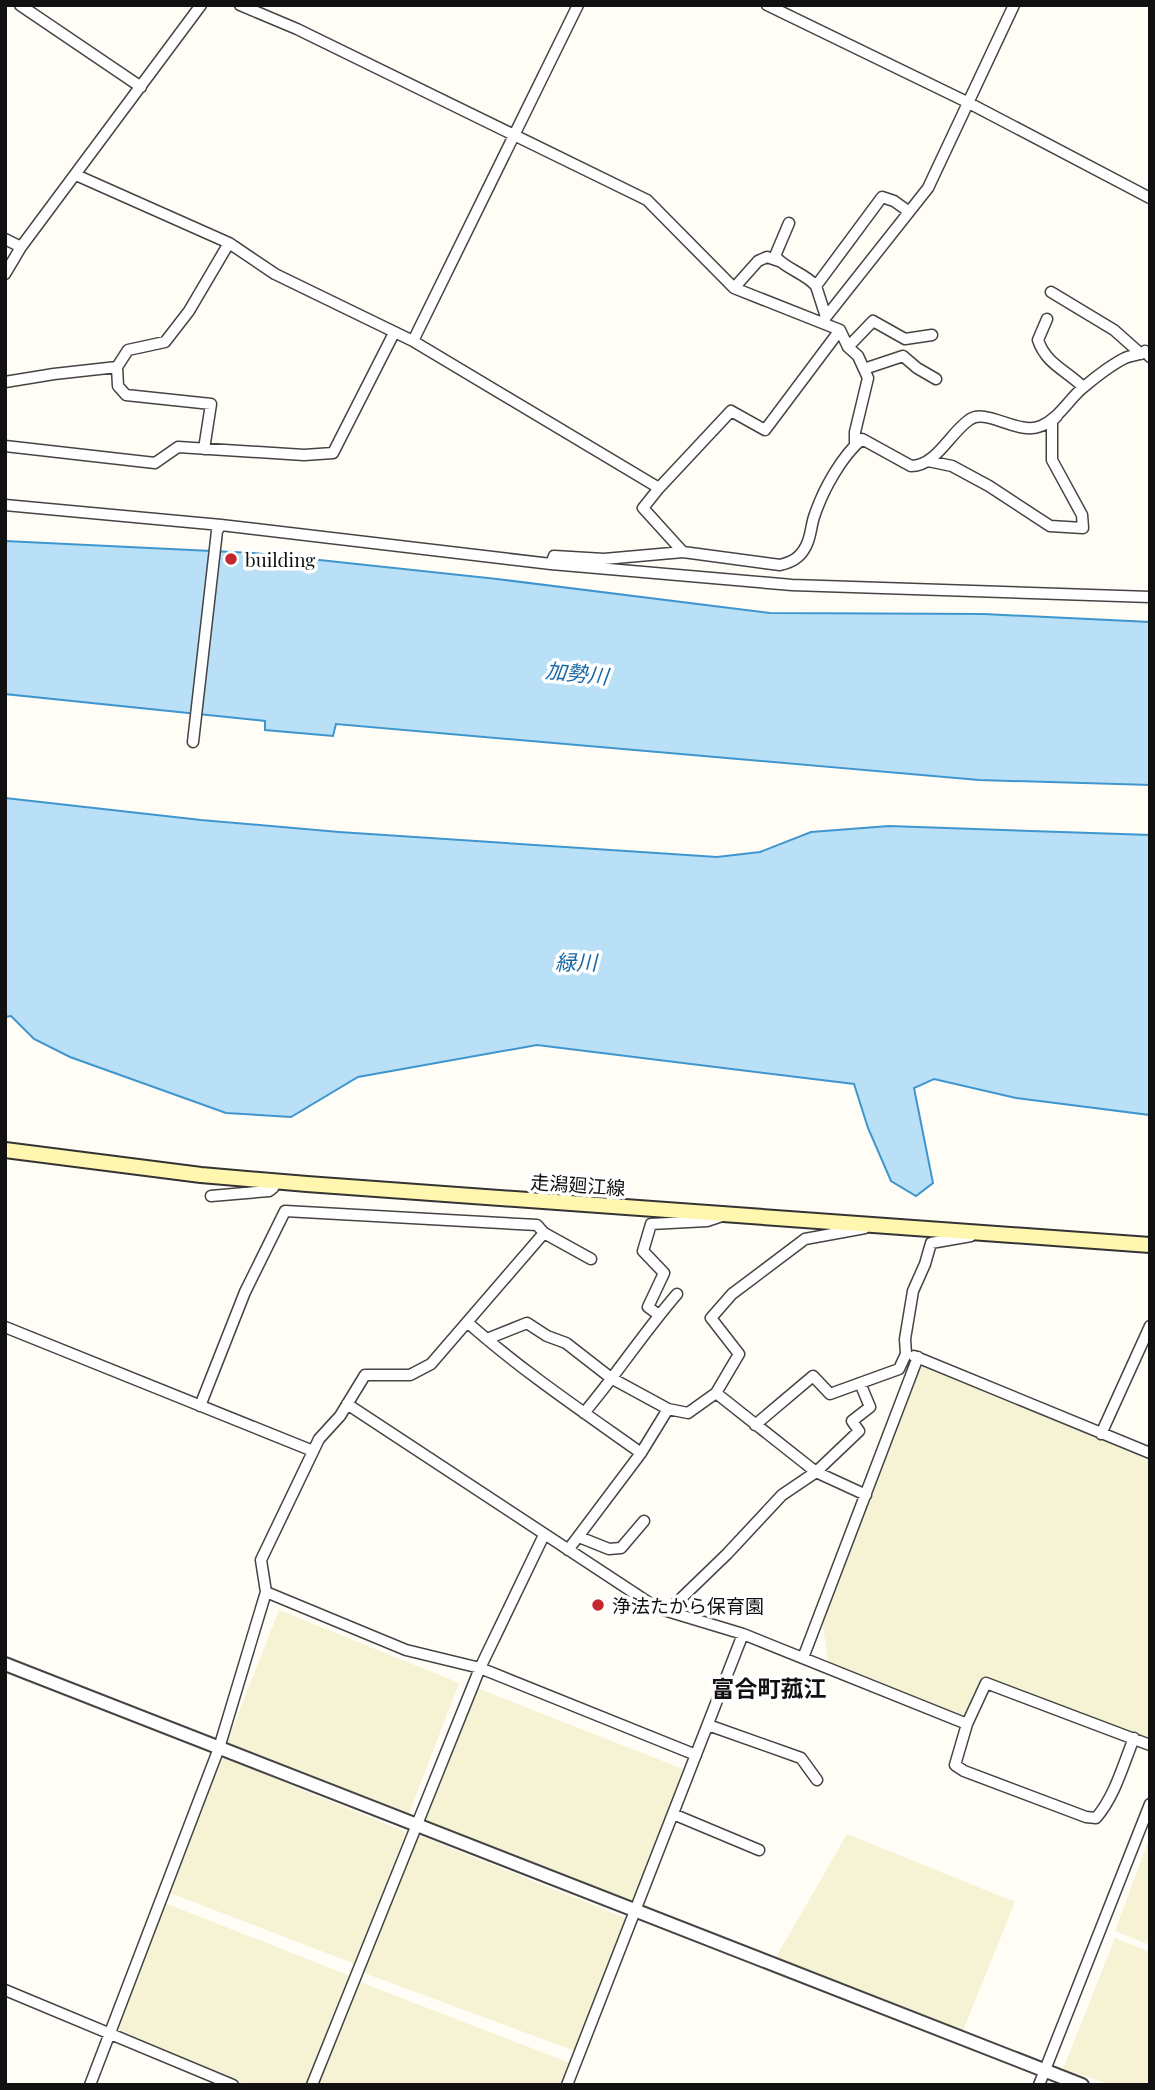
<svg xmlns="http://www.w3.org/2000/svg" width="1155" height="2090" font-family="'Playfair Display','Noto Sans JP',serif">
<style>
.farmland{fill:#f6f3d4}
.water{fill:#b9e0f7;stroke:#3f96cf;stroke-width:2}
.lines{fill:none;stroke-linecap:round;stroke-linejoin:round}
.minor-casing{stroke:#444;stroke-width:13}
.tertiary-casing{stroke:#444;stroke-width:16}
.secondary-casing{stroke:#333;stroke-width:18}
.minor{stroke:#fff;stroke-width:10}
.tertiary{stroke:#fff;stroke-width:12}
.secondary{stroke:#fff6b0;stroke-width:14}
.poi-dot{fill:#c4262e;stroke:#fff;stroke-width:2.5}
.labels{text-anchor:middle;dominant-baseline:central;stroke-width:7;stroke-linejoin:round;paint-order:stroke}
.poi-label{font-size:19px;fill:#111;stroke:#fff;text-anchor:start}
.street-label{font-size:19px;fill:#111;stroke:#fff}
.water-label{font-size:21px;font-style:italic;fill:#1768a6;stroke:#fff}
.quarter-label{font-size:23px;font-weight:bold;fill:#111;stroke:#fff}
</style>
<rect width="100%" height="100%" fill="#fffdf5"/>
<path class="farmland" d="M918,1357L1150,1451V1745L986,1683L967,1724L829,1668L821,1612Z
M279,1610L459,1683L408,1816L226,1745Z
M477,1688L683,1769L633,1903L423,1823Z
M222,1757L406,1832L355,1964L170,1893Z
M847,1834L1015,1902L962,2033L775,1959Z
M418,1835L626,1918L575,2051L364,1973Z
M1150,1836V1945L1115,1931Z
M165,1903L350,1976L306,2085H247L117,2031Z
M1115,1938L1150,1952V2085H1112L1063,2069Z
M360,1982L570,2063L562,2085H318Z"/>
<path class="water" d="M5,541L253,553L497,579L770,613L984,614L1150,622V785L979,780L336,724L333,736L265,730V721L5,694Z
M5,798L201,820L339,832L717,857L760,852L811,832L889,826L1150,835V1115L1016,1098L934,1079L914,1088L933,1183L916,1196L891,1181L868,1128L854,1084L537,1045L358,1077L291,1117L226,1113L70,1057L34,1039L11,1016L5,1017Z"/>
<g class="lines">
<defs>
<path id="minor" d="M20,5L141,87
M240,5L297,29L647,200L734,288L840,330L848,347L858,356L868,378L855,432V445
M767,5L967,102L1150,198
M76,175L229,243L275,274L413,341L659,488
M789,223L775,256C785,269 805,273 816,286
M5,239L21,247
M5,274L21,247L201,5
M734,288L758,261L767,257L779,261
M1051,292L1114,330L1141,354
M826,317L816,286L882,197L894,201L908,211
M1047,319L1038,340C1046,364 1066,370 1083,387
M822,322L928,188L1014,5
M413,341L578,5
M848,347L873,321L905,339L932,335
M117,367L118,386L126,395L211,404L204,449
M864,369L903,356L917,368L936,379
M5,382L54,374L117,367L128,350L165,342L189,311L229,243
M5,446L155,463L178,447L304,455L333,453L394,333
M928,461L952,466L989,486L1050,526L1083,528L1082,515L1052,460V421L1057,416
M5,505L221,525
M683,552L643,508L659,488L731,411L765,430L840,330
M551,564L792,585L1150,597
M193,742L217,531L221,525L551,564L554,556L604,559L683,552L780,565C792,562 800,558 806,546C811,537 811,524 815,514C824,488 842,456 862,439L911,466C936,466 950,433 969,420C986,407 1018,436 1041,426C1060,418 1070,397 1085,386C1097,376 1111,365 1125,358C1132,355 1138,356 1145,351L1150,357
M211,1196L269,1191L273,1188L276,1182
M544,1233L591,1259
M659,1315L648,1307L664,1273L643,1251L651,1224L707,1221L722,1216
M467,1322C521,1370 582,1411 641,1453
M5,1327L313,1451
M487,1339L527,1323L547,1336L566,1343L611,1378L668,1409L688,1413L716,1393L739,1354L711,1318L732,1294L805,1239L865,1228
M914,1356L1150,1453
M716,1393L816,1472L866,1495
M347,1404L657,1608L743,1634L967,1724
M584,1413C617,1374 644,1332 677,1294
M755,1425L813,1376L830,1394L899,1369L906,1354L905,1339L913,1291L925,1264L931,1243L971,1236
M1101,1434L1150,1326
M579,1537L609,1549L621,1548L644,1521
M568,1550L641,1453L668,1409
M266,1592L406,1650L480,1668L696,1755
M668,1611L727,1554L782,1495L816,1472L859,1431L852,1421L870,1407L860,1383
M803,1658L918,1357
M708,1725L801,1758L817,1780
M1134,1738C1123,1765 1115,1796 1096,1818L1086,1817L964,1771L955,1765L967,1724L986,1683L1150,1745
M673,1814L759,1850
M5,1990L233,2085
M90,2085L219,1748L266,1592L261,1560L319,1439L340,1416L365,1375H410L431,1364L544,1233L537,1225L285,1211L245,1292L200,1406
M312,2085L480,1668L544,1535
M567,2085L743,1634
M1039,2085L1150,1804"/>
<path id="tertiary" d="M5,1664L1082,2085"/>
<path id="secondary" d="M5,1150L201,1175L307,1184L1150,1245"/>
</defs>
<use href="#minor" class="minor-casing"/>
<use href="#tertiary" class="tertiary-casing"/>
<use href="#secondary" class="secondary-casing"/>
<use href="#minor" class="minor"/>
<use href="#tertiary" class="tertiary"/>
<use href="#secondary" class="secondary"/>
</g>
<g class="poi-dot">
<circle cx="231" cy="559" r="7"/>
<circle cx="598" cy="1605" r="7"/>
</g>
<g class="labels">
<g class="poi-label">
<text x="245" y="559">building</text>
<text x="612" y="1605">浄法たから保育園</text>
</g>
<g class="street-label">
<text transform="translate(578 1184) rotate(4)">走潟廻江線</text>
</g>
<g class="water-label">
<text transform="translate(577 672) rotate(6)">加勢川</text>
<text x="576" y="961">緑川</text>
</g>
<g class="quarter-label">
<text x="769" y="1687">富合町菰江</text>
</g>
</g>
<rect width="1155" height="2090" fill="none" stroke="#111111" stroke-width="14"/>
</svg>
